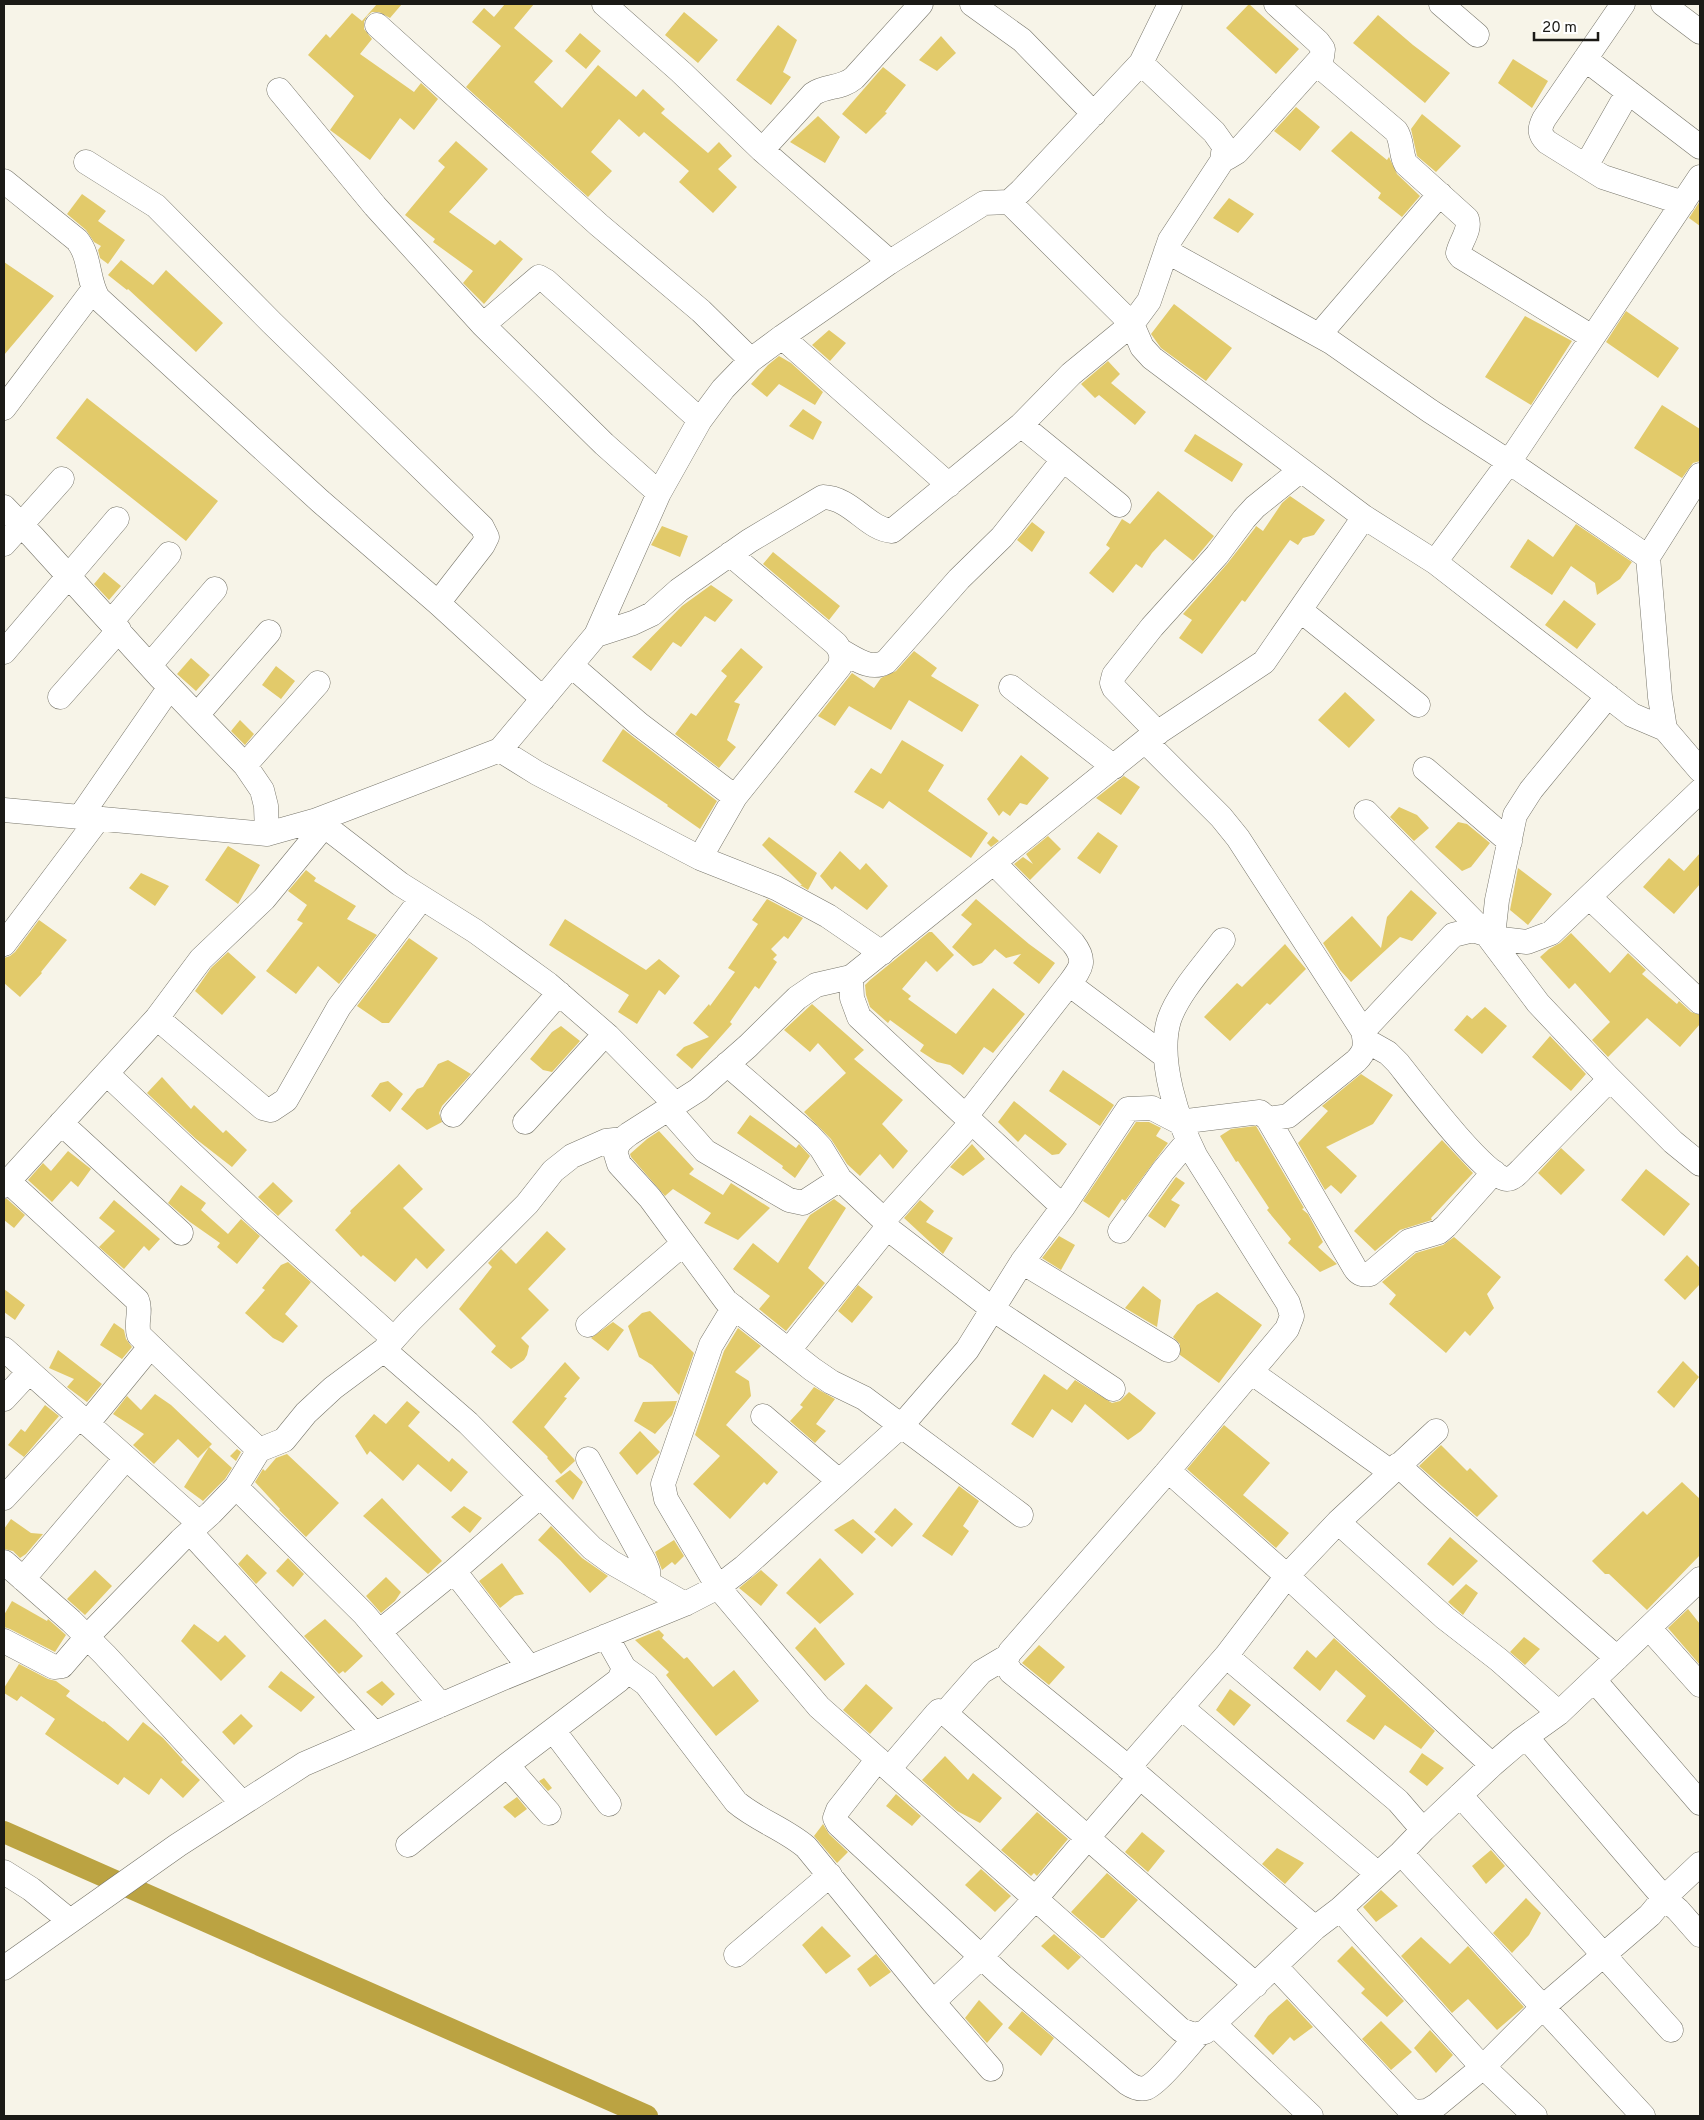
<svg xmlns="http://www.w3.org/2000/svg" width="1704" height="2120" font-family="Overpass,sans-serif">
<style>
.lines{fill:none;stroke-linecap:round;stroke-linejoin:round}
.canal{stroke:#bba342;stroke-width:22}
.building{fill:#e2ca6a}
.minor-casing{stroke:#78766b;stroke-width:25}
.minor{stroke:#fff;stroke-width:24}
</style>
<rect width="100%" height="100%" fill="#f7f4e8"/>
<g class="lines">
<path class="canal" d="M4,1832L647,2116"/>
</g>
<path class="building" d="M377,4H402L390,18L379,12H372L367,16L364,22V29L372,39L360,54L414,92L421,83L438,99L414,130L400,118L370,160L330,130L354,96L308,55L326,34L330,38L352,13L362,21Z
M505,4H534L514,28L553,61L534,82L562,108L598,65L636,97L643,89L665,109L661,113L708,153L719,142L732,156L718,169L737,187L713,213L679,182L689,171L644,132L639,137L619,119L591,152L612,171L588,197L466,87L501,46L472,22L484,8L494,17Z
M1249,4L1299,49L1276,74L1226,28Z
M684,12L718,40L698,63L665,35Z
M1378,15L1413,45L1450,73L1425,103L1353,43Z
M778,25L797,40L783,72L791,77L771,105L736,80Z
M580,33L601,51L586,69L565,51Z
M941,36L956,53L937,71L919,60Z
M1513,59L1548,81L1532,108L1498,83Z
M883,67L906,85L885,112L887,113L866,134L842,114Z
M1296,107L1320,127L1300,151L1274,131Z
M1422,114L1461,146L1436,172L1417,156L1411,129Z
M818,116L840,137L825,163L790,142Z
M1351,131L1387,160L1389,157L1397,174L1420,196L1402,217L1378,198L1381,193L1331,151Z
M456,141L488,169L449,212L495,245L500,240L523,259L484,304L463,283L473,271L433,242L435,239L405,215L445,167L438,161Z
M82,194L106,211L98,221L125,240L108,264L100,258L98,250L101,246L94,242L86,230L67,214Z
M1229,198L1254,214L1238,233L1213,218Z
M1700,201V226L1689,218Z
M121,260L153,285L166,270L223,323L196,352L128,289L127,290L108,275Z
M4,262L54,296L4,355Z
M1174,304L1232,348L1206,381L1161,348L1151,334Z
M1626,311L1679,348L1658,378L1606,342Z
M1525,316L1572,341L1531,405L1485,377Z
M829,330L846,343L830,361L812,345Z
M779,356L791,363L823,392L815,405L779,384L767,397L751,384L768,365Z
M1108,361L1120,374L1111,383L1146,412L1135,425L1099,395L1095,398L1081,384Z
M87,398L218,501L186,541L56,438Z
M1662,405L1700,429V461L1693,463L1682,478L1634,448Z
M803,409L822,422L813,440L789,426Z
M1195,434L1243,464L1232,482L1184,451Z
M1158,491L1214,536L1193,561L1165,539L1152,553L1142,568L1136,564L1113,593L1089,573L1110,548L1106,545L1122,519L1130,524Z
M1290,496L1325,520L1314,535L1303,538L1298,545L1290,540L1245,602L1242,600L1202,654L1179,638L1192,620L1183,614L1227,564L1255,528L1256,526L1263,531L1282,503Z
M1032,522L1045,532L1032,552L1017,540Z
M1576,524L1632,562L1620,579L1597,595L1595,583L1571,566L1552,595L1510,567L1528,539L1553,557Z
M662,526L688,536L680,557L651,545Z
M773,552L840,606L829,620L763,564Z
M104,572L121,586L109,600L94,584Z
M711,585L733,600L715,622L705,616L681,647L673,642L651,671L632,657L682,606Z
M1564,600L1596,624L1577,649L1545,625Z
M741,648L763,667L734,702L740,704L727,740L736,747L719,768L675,734L691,713L696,716L727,676L721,671Z
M914,651L937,668L931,676L979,705L962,732L909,700L891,730L849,706L835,726L818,716L852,673L874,688L881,678L896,671Z
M191,658L210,675L196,691L177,674Z
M276,666L295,681L281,699L262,685Z
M1345,692L1375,720L1349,748L1318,720Z
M240,720L254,734L245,745L231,731Z
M623,729L717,801L700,829L667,806L668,805L602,761Z
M902,740L944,765L928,791L988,833L971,858L889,801L883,809L854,792L871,768L881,774Z
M1021,755L1049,778L1027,805L1020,803L1010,816L1003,811L999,816L987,799Z
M1124,776L1140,787L1121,815L1096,798Z
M1399,807L1417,815L1429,828L1414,841L1390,817Z
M1458,822L1467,824L1490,843L1471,867L1462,871L1435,847Z
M1098,832L1118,846L1100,874L1077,858Z
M993,836L999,841L991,847L987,843Z
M1048,836L1061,849L1030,880L1014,864L1023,857L1033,864L1026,854Z
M769,837L817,873L808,890L800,885H802L762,845Z
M228,846L260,865L238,904L205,880Z
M840,851L860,870L866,863L888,886L867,910L835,886L832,890L820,876Z
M1700,853V884L1674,914L1643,887L1669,858L1684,871Z
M1518,868L1552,894L1528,925L1510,910Z
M306,870L316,878L314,881L356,906L347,919L377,935L339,984L318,966L296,994L266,971L303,923L297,920L307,905L288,891Z
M141,873L169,886L155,906L129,888Z
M1411,890L1437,913L1412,941L1400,937L1351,982L1340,970L1323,943L1352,916L1381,948L1387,917Z
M767,899L803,918L788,939L784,936L771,949L777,955L773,959L777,962L759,989L755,986L730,1022L732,1024L692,1069L676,1055L684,1047L709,1037L693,1023L709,1004L710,1006L735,972L728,968L758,924L752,920Z
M976,899L1029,944L1055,963L1039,984L1013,963L1021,954L1006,958L995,949L982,963L973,966L952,947L972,924L961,915Z
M565,919L646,970L659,959L680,976L665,995L659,990L637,1024L618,1012L629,995L549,945Z
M39,920L67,940L41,972L42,973L20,997L4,983V958L10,956L15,952Z
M929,932H932L954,955L937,972L926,961L902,989L911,996L908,999L956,1034L993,988L1025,1014L993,1053L984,1047L963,1075L950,1065L937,1062L920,1051L924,1045L890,1020L888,1023L870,1007L866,995L865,985L870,980Z
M1571,933L1610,973L1628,953L1646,970L1642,974L1677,1004L1679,1001L1691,1012L1700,1015V1024L1680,1047L1647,1018L1608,1057L1592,1040L1610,1022L1575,983L1569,989L1540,957L1549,949L1560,943Z
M409,938L438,958L389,1023H382L357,1006Z
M1285,944L1306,969L1270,1005L1267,1003L1230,1041L1204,1017L1237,983L1242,987Z
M228,952L256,977L222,1015L195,991L211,968Z
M812,1004L864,1050L854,1059L903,1100L882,1124L908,1151L893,1169L880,1154L860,1176L847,1164L831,1139L804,1112L846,1073L818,1043L810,1052L784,1030Z
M1485,1007L1507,1026L1482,1054L1454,1030L1467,1015L1472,1019Z
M561,1026L580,1041L552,1072L543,1070L530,1059L552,1032Z
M1550,1036L1586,1074L1571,1091L1532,1057Z
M448,1060L471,1074L442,1106L439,1113L442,1122L427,1130L401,1109L417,1089L423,1087L438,1064Z
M1063,1070L1114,1105L1100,1126L1049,1091Z
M1361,1074L1393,1095L1373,1124L1326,1147L1357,1176L1341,1194L1331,1185L1325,1190L1298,1143L1328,1111L1322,1106Z
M162,1077L191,1109L194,1105L223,1133L226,1130L247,1150L232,1167L196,1139L147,1093Z
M388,1081L403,1094L390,1112L371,1096L380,1083Z
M1014,1101L1067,1144L1059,1154L1052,1155L1025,1134L1018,1142L998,1122Z
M750,1115L796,1148L799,1144L810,1156L795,1178L782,1168L783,1166L737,1133Z
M1136,1122H1149L1161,1128L1156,1136L1168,1143L1125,1201L1122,1199L1109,1218L1083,1201Z
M1256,1126L1304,1208L1302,1209L1308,1214L1323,1242L1318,1247L1337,1264L1320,1272L1288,1243L1291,1239L1267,1210L1269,1208L1238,1161L1236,1162L1220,1136L1231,1129Z
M659,1131L694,1169L689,1174L723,1195L731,1183L770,1208L738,1240L704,1223L711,1213L673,1189L665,1196L631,1157L630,1154L647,1139Z
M1442,1140L1473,1173L1431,1218L1432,1220L1400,1230L1375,1251L1354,1231Z
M972,1144L985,1159L963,1176L950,1167Z
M1561,1148L1585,1170L1561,1195L1538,1173Z
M68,1151L91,1169L78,1187L71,1181L52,1202L28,1180L43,1163L51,1171Z
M399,1164L423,1189L403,1208L445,1250L427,1269L416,1258L395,1282L363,1255L361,1257L335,1230L351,1213L350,1211Z
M1646,1169L1690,1204L1664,1236L1621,1200Z
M1176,1177L1185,1183L1171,1200L1180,1205L1165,1228L1148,1216Z
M273,1182L293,1201L278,1216L258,1197Z
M181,1185L206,1203L201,1210L228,1234L241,1219L260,1236L237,1264L217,1247L220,1243L190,1222L168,1203Z
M4,1199H7L25,1215L14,1228L4,1220Z
M834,1199L846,1208L808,1268L825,1283L786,1331L759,1309L770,1296L733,1269L753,1243L778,1263L810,1215Z
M114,1200L160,1239L149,1251L144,1246L124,1269L99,1247L115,1231L99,1218Z
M920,1200L934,1211L926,1222L953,1238L943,1254L904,1218Z
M547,1231L566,1249L528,1289L549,1310L521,1338L529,1346L527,1355L524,1360L511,1369L491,1352L496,1346L459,1309L492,1267L488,1263L501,1249L516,1264Z
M1059,1236L1075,1245L1061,1270L1042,1258Z
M1454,1237L1501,1277L1487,1294L1494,1308L1470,1336L1465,1331L1446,1353L1389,1304L1396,1295L1382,1282L1416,1253L1443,1245Z
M1687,1255L1700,1268V1284L1685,1300L1664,1280Z
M288,1262L311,1282L285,1314L298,1326L283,1343L273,1338L245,1313L265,1290L262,1288L281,1265Z
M858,1285L873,1297L852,1323L838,1311Z
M1143,1286L1161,1300L1157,1327L1125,1308Z
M4,1289L25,1305L15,1320L4,1312Z
M1217,1292L1262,1325L1219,1383L1180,1355V1344L1173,1337L1197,1305Z
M650,1311L694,1353L679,1395L652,1365L639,1357L628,1326L642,1313Z
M613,1322L624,1330L608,1351L591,1338Z
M114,1323L124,1330L126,1339L132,1347L122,1359L100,1345Z
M738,1328L761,1346L735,1372L749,1381L751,1396L726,1425L778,1472L767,1485L764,1482L730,1519L693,1484L720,1456L695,1435L724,1351Z
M58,1350L102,1384L87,1402L67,1387L74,1379L49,1368Z
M1683,1361L1699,1377L1674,1408L1657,1392Z
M565,1362L580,1378L564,1397L567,1398L544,1427L574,1459L575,1461L561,1474L547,1458L548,1457L512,1422Z
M1044,1374L1067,1390L1075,1380L1112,1403L1120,1401L1129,1392L1156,1413L1141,1431L1128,1440L1085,1404L1072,1423L1052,1409L1033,1438L1011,1424Z
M814,1387L835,1399L816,1424L826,1431L815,1443L790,1421L803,1407L800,1405Z
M155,1394L171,1405L212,1444L198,1458L178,1439L154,1464L133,1445L144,1434L113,1414L127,1396L141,1410Z
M407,1401L420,1412L408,1426L449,1462L452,1458L468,1472L451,1492L418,1464L403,1481L370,1451L367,1455L355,1436L374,1414L386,1424Z
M677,1401L672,1415L655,1434L634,1421L643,1402Z
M45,1405L59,1416L24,1457L8,1445L21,1429L25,1432Z
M1224,1425L1270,1463L1243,1495L1289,1533L1276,1548L1187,1469Z
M640,1431L660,1452L637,1475L619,1453Z
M1441,1445L1467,1471L1470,1468L1498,1496L1477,1517L1419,1466Z
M209,1447L232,1468L225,1479L203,1501L184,1487Z
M237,1449L241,1452L236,1461L230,1456Z
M287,1454L339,1503L306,1537L279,1510L280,1509L255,1482L263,1469L265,1471L276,1458Z
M570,1470L583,1482L573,1500L555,1481Z
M1682,1482L1700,1499V1555L1647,1610L1609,1574H1605L1592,1561L1643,1511L1647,1515Z
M959,1486L979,1501L963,1526L969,1531L952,1556L922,1536Z
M382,1498L442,1561L428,1574L363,1516Z
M464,1506L482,1518L470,1533L451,1517Z
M895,1508L913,1524L892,1547L874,1532Z
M11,1519L31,1533L43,1534L26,1554L20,1558L13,1551L4,1549V1529Z
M853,1519L876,1539L862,1554L834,1530Z
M551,1526L582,1558L608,1576L590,1593L560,1560L538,1540Z
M1450,1537L1478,1561L1453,1586L1427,1564Z
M674,1540L684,1556L675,1565L672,1562L662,1570L655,1552Z
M247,1554L267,1573L256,1584L238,1564Z
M288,1558L304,1574L293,1587L276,1571Z
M820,1558L854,1594L820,1624L786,1593Z
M502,1563L524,1594L515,1596L500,1608L479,1581Z
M95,1570L112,1586L85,1615L67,1599Z
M761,1570L778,1585L761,1606L739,1588Z
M386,1577L401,1592L395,1601L381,1613L366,1596Z
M1466,1584L1478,1593L1463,1615L1448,1602Z
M12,1601L47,1621L48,1619L66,1635L55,1652L10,1629L4,1627V1615Z
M1688,1609L1700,1624V1665L1668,1628Z
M325,1619L363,1656L345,1673L343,1671L339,1674L304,1636Z
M194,1624L218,1642L225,1635L246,1656L221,1681L181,1641Z
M815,1627L845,1664L825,1681L795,1648Z
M659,1630L664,1635L662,1638L684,1659L687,1657L713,1687L734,1670L759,1701L716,1736L666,1675L669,1672L635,1640Z
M1524,1637L1540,1649L1525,1665L1510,1652Z
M1334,1638L1435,1731L1421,1749L1385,1725L1374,1740L1346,1721L1366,1696L1336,1670L1320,1691L1293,1668L1307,1650L1316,1658Z
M1039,1645L1065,1667L1049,1685L1022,1663Z
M19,1664L48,1679L56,1681L70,1691L66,1696L103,1722L104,1721L128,1741L143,1722L163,1738L183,1760L181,1762L200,1780L183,1798L161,1778L149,1795L124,1777L118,1785L45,1734L55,1719L21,1696L17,1701L4,1693V1688Z
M281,1671L315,1697L301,1712L268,1687Z
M382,1681L395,1694L382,1706L366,1692Z
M866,1684L893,1708L870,1734L843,1710Z
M1230,1689L1251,1705L1234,1726L1216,1710Z
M241,1714L253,1726L234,1745L222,1732Z
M1422,1753L1444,1768L1427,1786L1409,1772Z
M945,1756L968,1780L973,1773L1002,1798L980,1823L957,1811L922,1780Z
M544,1778L552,1788L548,1791L539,1781Z
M896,1794L921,1816L912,1826L886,1806Z
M517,1797L527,1809L515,1818L503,1807Z
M1037,1812L1068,1839L1037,1876L1034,1873L1031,1876L1001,1850Z
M823,1824L829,1834L848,1852L837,1863L814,1836Z
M1142,1832L1165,1851L1148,1872L1125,1852Z
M1277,1848L1304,1863L1285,1884L1262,1864Z
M1491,1850L1505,1866L1486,1884L1472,1866Z
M981,1869L1011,1896L995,1912L965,1885Z
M1107,1873L1138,1900L1104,1938H1101L1071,1912Z
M1381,1890L1398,1906L1376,1922L1363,1907Z
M1526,1898L1541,1913L1529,1935L1512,1953L1493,1933Z
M822,1926L851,1956L826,1974L802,1945Z
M1054,1934L1081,1957L1068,1970L1041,1946Z
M1421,1937L1450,1964L1468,1946L1524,2007L1497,2030L1468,1999L1452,2013L1401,1956Z
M1352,1946L1404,2001L1387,2017L1361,1993L1365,1989L1337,1961Z
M876,1954L891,1972L870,1987L857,1969Z
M1287,1999L1313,2027L1294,2041L1290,2037L1273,2055L1254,2036L1268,2016Z
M979,2000L1003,2024L987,2043L965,2018Z
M1022,2011L1054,2038L1041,2056L1008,2028Z
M1381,2021L1412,2052L1391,2070L1362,2039Z
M1430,2030L1453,2055L1436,2073L1414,2048Z"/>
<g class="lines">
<defs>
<path id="minor" d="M604,4L681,72L762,150L890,262
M972,4L1022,40L1094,114
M1441,4L1477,35
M1623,4L1544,119C1539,129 1539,134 1547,142L1603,177L1683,203
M1663,4L1700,32
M377,25L599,225L701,311L751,360
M1585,59L1700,147
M1141,63L1214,132L1224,146L1222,161L1170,240L1149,301L1132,324L1142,347L1152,358L1364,517
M1317,64L1396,131C1403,141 1400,154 1406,164L1467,219C1471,230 1460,242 1458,253L1461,257L1592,337
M279,90L375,206L483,325L604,444L659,493
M1224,146L1227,158L1237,152L1322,57L1323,49L1318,42L1276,4
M762,150L813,94C826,85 841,89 854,78L921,4
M86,162L156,206L272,323L482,527L487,537L483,545L438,603
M1586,166L1628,92
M4,181L77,240C91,257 87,280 98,298L320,501L438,603L543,699
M1166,251L1331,342L1430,411L1509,462L1648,557
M483,325L539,277L546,281L700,420
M1319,335L1440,194
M782,337L949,485
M4,408L93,290
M1021,425L1119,505
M1700,475L1648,557L1660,697L1665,729L1700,770
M4,507L33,537L160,677L245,765L262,790L266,806L267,834
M4,544L62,479
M1435,562L1632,715L1665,729
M1300,610L1418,705
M111,622L169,554
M596,635L633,623L652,614L679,590L749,541L823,497C852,498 867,529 892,531L1021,425L1071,374L1132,324L1009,202
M841,651C855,658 870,671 886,662L959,579L1002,537L1063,460
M4,652L117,519
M150,665L215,589
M572,666L639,724L735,797
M1011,687L1114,767
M60,697L119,630
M197,715L269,632
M1158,733L1114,688L1112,683L1114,675L1152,627L1217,555L1244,519L1255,507L1301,470
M500,750L537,773L700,858L776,888L828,916L882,953
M245,765L318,683
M1425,769L1510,842
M4,810L267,834L317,820L500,750L596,635L659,493L700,420L723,389L751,360L782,337L890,262L984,203L1009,202L1021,191L1141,63L1170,4
M1366,812L1487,935L1538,1003L1606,1075L1673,1142L1700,1164
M80,817L170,687
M317,820L400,884L475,931L548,984L608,1036L676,1105
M700,858L735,797L840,666C842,657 842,652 836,644L730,554
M1589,897L1700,1002
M1493,936L1497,900L1515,815L1531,790L1608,696
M1223,940C1206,963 1178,993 1169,1020C1157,1061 1178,1121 1196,1157L1288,1303L1292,1316L1287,1329L1167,1472L1010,1652L1005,1662L1011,1672L1140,1777L1315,1928
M4,944L98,819
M851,977L816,985L797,998L748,1046L698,1090L629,1134L620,1141L615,1151L619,1164L650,1198L726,1301L812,1369L831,1382L864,1398L1021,1515
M1069,984L1165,1056
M157,1018L263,1108L271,1110L286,1100L339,1007L422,898
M1363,1031L1453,935L1473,930L1501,939L1527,942L1551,933L1700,791
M1365,1040L1388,1053L1398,1063C1413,1082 1486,1179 1507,1179C1513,1179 1518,1173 1522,1169L1610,1079
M727,1064L808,1134L821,1148L840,1179L884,1220L887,1228L994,1310L1113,1389
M107,1074L261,1219L394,1339
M669,1110L705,1151L789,1200L803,1203L840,1179
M453,1115L559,993
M966,1116L1069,984C1081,968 1087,961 1073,943L994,863
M1268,1119L1353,1265C1357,1273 1361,1276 1370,1274L1409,1241L1439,1232L1446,1226L1494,1172
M525,1122L605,1034
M61,1123L181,1233
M8,1181L137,1300C142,1311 135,1323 139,1335L259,1450
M4,1186L157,1018L201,959L264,899L324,826
M1063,1207L1128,1109L1152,1108L1179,1122L1260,1112L1268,1119L1288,1116L1356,1061C1366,1051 1366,1045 1363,1031L1238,838L1221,817L1145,741
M884,1220L972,1122
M1120,1231L1163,1171L1188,1141
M1022,1262L1168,1350
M734,1307L711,1345L663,1484L666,1499L718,1587L819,1707L1091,1948L1181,2030L1194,2035L1205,2032L1315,1928L1340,1909L1401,1853L1423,1830L1492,1765L1520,1741L1559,1713L1700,1579
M588,1325L683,1244
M4,1349L199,1523
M384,1350L468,1423L592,1548L611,1562L685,1604
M789,1350L887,1228
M1251,1372L1391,1472
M4,1399L29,1372
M763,1416L839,1481
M87,1424L150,1347
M588,1459L644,1561L648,1571V1583
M1398,1465L1433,1497L1617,1658
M1167,1472L1172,1474L1287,1576L1492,1765
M236,1487L364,1614L441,1705
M4,1498L79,1417
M1338,1522L1445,1618L1499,1660L1559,1713
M190,1532L374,1733
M4,1562L71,1621L105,1655L242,1803
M454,1571L529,1667
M23,1579L126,1458
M1649,1628L1700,1685
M379,1632L454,1571L540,1496
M4,1641L54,1667L62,1666L87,1637L181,1540L211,1513L236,1487L259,1450L284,1440L306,1413L333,1388L384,1350L410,1321L527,1204L553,1171L572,1156L606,1141L623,1139
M1226,1656L1398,1801L1423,1830
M624,1668L646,1684L736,1802C757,1820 785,1829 806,1847L933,2002L991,2069
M1594,1680L1700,1803
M1181,1707L1378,1874
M945,1713L981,1672L1008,1656
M553,1730L609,1804
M1527,1738L1664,1898L1678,1910L1700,1935
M878,1759L838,1810L835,1818L838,1824L1002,1976L1127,2083C1133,2087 1139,2090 1146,2088C1159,2083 1188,2046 1199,2034
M507,1765L549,1813
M1128,1768L1226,1656L1287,1576L1338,1522L1436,1431
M889,1769L936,1714L939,1711L945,1713L1256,1985
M1460,1795L1671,2030
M408,1845L507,1765L619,1680L624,1668L606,1636
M1401,1853L1643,2116
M4,1872L31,1889L70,1921
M1340,1909L1474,2058L1535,2116
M736,1955L830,1875
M1275,1966L1408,2108L1415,2112L1427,2111L1437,2105L1483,2067L1543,2007L1650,1915L1664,1898L1700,1864
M4,1968L178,1845L304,1764L501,1679L685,1604L718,1587L744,1567L902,1425L967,1350L1022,1262L1063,1207L859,1017L852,998L851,977L1145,741L1264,662L1364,517L1435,562L1509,462L1700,177
M933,2002L981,1957L1036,1898L1140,1777
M1214,2024L1311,2116"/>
</defs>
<use href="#minor" class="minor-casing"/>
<use href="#minor" class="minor"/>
</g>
<rect width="1704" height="2120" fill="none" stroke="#1b1a16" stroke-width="10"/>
<path d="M1534 32v8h64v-8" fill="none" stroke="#1b1a16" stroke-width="2.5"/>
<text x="1542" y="32" font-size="15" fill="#1b1a16" stroke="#ffffff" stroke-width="4" paint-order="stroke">20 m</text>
</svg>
